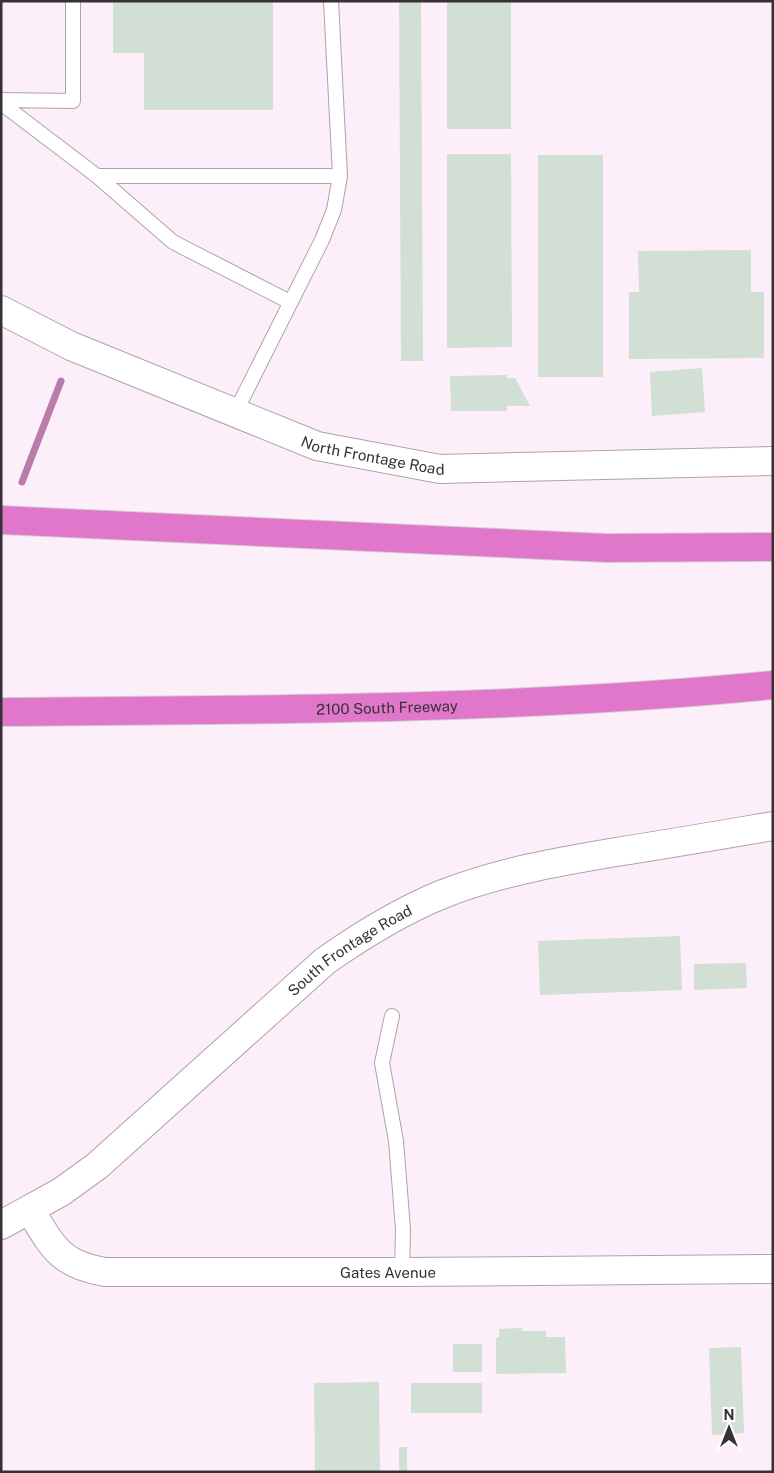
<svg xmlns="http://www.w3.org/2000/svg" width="774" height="1473" font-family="'Public Sans',sans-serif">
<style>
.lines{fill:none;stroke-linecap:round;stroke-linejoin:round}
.stream{stroke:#ba7dab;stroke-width:7}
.building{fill:#d2dfd4}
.service-casing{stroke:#b0a2ac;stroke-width:16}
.minor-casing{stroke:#b0a2ac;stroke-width:30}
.tertiary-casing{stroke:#b0a2ac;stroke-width:30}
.motorway-casing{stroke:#d3d2d3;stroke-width:30}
.service{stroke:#fff;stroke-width:14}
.minor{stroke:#fff;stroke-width:28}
.tertiary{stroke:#fff;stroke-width:28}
.motorway{stroke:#e177ca;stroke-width:28}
.labels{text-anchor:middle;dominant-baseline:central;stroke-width:4.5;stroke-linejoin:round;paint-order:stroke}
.street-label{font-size:15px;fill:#363135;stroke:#fff}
</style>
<rect width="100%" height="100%" fill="#fdeff9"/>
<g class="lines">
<path class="stream" d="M22,482L61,381"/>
</g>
<path class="building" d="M113,1H273V110H144V53H113Z
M399,1H421L423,361H401Z
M447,1H511V129H447Z
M447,154H511L512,347L447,348Z
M538,155H603V377H538Z
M751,250V292H764V358L629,359V292H639L638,251Z
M702,368L705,412L652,416L650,372Z
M507,375V378H515L530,406H507V411H451L450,376Z
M680,936L682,990L540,995L538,941Z
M746,963L747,988L694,990V964Z
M522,1328V1331H546V1337H565L566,1373L496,1374V1338L499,1337V1329Z
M453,1344H482V1372H453Z
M741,1347L744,1433L712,1435L709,1348Z
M379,1382L380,1472H315L314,1383Z
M411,1383H482V1413H411Z
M399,1447H407V1472H399Z"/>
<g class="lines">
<defs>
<path id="service" d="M1,100L73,101V1
M1,103L97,176L173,242L290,302
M97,176H340
M235,413L322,240L334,210L340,176L331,1
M392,1016L382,1063L396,1141L403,1229L402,1272"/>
<g id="minor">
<path id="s1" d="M1,310L71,346L317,446L440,469L773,461"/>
<path id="s2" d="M30,1210C53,1247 59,1264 105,1272H402L773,1269"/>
</g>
<g id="tertiary">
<path id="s3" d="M1,1225L61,1192L97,1166L325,961C362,935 401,911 443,894C499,872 557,862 616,852C668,844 720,835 773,826"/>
</g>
<g id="motorway">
<path d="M1,520L607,548L773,547"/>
<path id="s4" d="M1,712C258,710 516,710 773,685"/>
</g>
</defs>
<use href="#service" class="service-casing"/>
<use href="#minor" class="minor-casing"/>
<use href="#tertiary" class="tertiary-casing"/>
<use href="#motorway" class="motorway-casing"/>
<use href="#service" class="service"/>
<use href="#minor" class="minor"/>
<use href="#tertiary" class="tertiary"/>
<use href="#motorway" class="motorway"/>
</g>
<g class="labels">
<g class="street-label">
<text stroke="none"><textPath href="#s1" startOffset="401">North Frontage Road</textPath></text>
<text stroke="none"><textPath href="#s4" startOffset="386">2100 South Freeway</textPath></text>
<text stroke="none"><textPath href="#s3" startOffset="446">South Frontage Road</textPath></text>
<text stroke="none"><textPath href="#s2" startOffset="385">Gates Avenue</textPath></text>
</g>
</g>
<rect width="774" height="1473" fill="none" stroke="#363135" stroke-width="5"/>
<g transform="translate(729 1428)" stroke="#ffffff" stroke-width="4" paint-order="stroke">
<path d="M0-4L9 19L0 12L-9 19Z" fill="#363135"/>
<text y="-8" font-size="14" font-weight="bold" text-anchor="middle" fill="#363135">N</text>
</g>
</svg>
